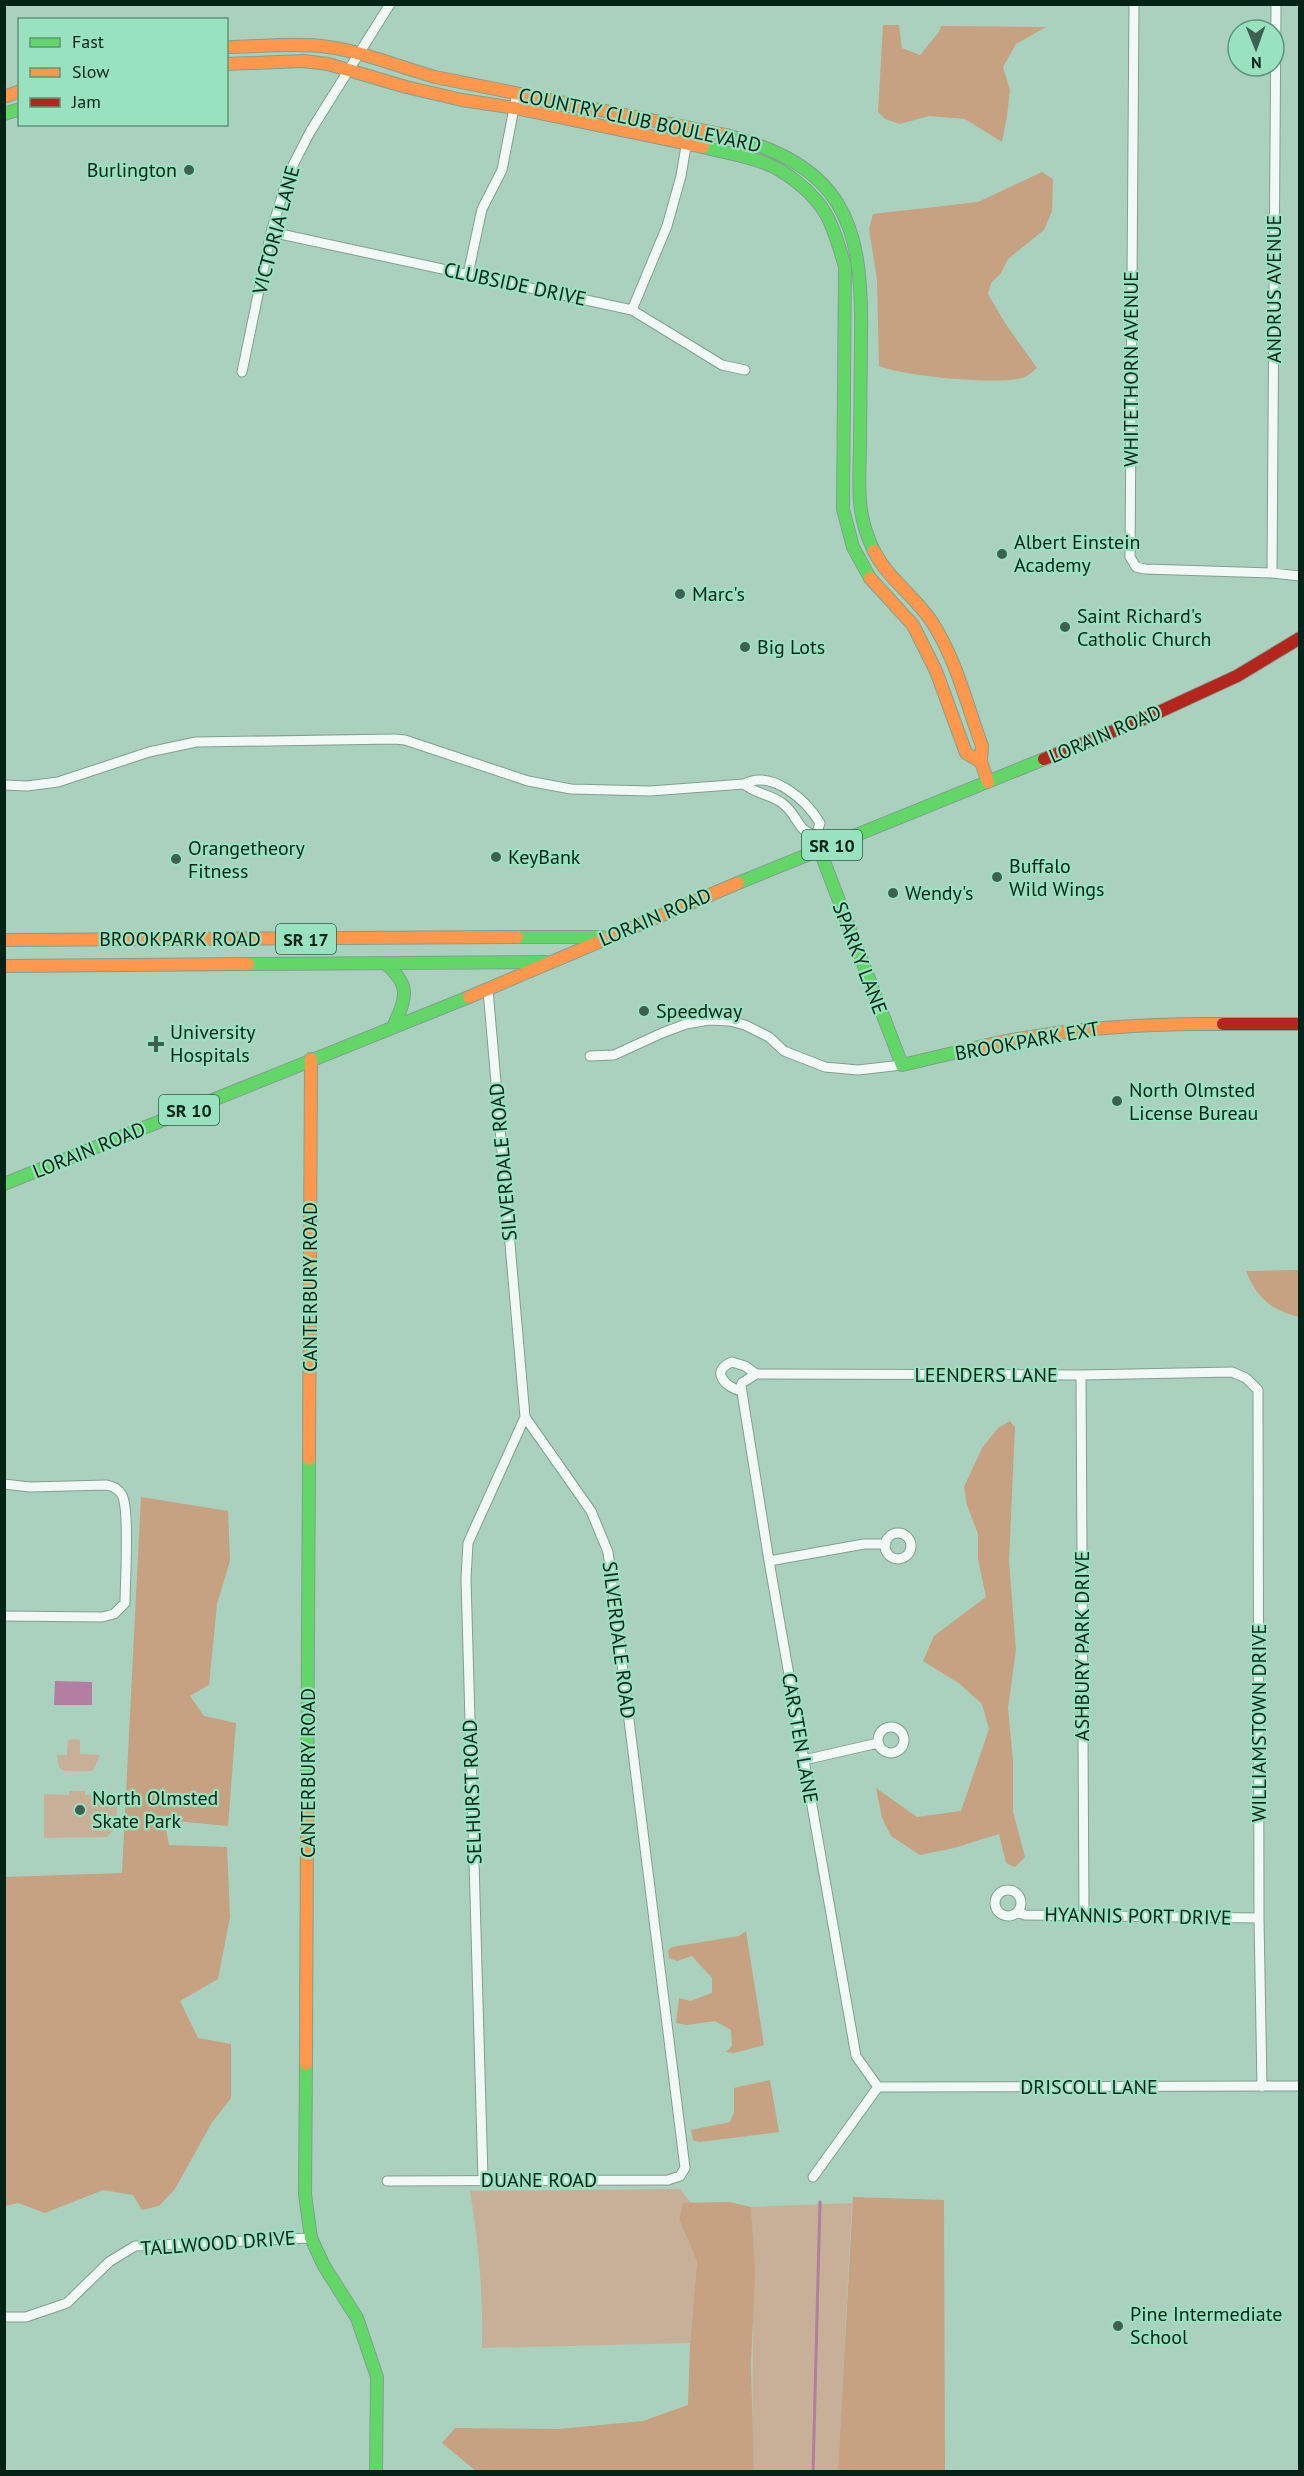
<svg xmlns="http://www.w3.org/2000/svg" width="1304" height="2476" font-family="'PT Sans',sans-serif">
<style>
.green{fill:#c7b097}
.forest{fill:#c6a182}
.water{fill:#b27ea1}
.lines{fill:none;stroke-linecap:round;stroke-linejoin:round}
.stream{stroke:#b27ea1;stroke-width:3}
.street-casing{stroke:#81a091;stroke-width:11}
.fast-casing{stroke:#81a091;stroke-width:14}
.slow-casing{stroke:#81a091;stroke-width:14}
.jam-casing{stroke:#81a091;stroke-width:14}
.street{stroke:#f2f8f5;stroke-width:9}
.fast{stroke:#63d668;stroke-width:12}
.slow{stroke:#ff974d;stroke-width:12}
.jam{stroke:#b3261e;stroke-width:12}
.poi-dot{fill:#3e6051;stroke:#99e2bf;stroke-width:2}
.labels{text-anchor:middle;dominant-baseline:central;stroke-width:4.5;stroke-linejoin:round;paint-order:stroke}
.shield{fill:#99e2bf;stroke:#315c49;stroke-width:1.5}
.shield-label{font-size:18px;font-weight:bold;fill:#042316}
.street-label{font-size:20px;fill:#042316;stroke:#99e2bf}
.poi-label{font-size:20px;fill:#042316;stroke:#99e2bf;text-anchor:start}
</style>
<rect width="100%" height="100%" fill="#aad1be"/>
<path class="green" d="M76,1739L80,1740V1754L100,1755L93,1771H65L59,1768L57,1755H67L68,1740Z
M69,1791H85V1795H117V1826L107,1837L44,1838V1794L69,1795Z
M680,2189L691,2203H683L679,2219L697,2260L690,2343L482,2348C483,2291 479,2247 470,2191Z
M852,2203L838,2471H754C750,2383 756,2295 751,2207Z"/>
<path class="forest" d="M883,25H899L902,48L920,55L939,32L941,26L1046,27L1016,44L1003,67L1010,90L1007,116L1002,142L965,119L929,116L900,124L885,119L878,112Z
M1042,172L1053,179L1052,211L1044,230L1008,259L1001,273L991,283L988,294L1005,323L1037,368C1033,371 1027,377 1022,378C997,385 903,376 879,366L877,280L869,229L873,214L978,202Z
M1299,1270V1317C1272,1310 1257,1299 1246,1271Z
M1010,1421L1015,1427L1009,1561L1016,1650L1008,1708L1013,1761V1812L1025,1857L1015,1867L1006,1863L999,1834L954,1848L920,1855L891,1836L882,1818L876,1788L917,1817L961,1811L989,1729L982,1704L960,1684L923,1661L934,1636L986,1597L978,1559V1534L967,1505L964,1487L982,1448L998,1428Z
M141,1497L228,1511L230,1561L217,1604L209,1685L190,1696L204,1716L236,1723L228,1826L164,1820L169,1845L227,1847L230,1917L218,1979L180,2001L198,2038L231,2044V2098L211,2124L175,2189L159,2206L142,2210L133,2195L103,2190L45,2213L18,2203L5,2206V1877L122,1873Z
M746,1931L764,2045L734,2053L726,2052L732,2046L731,2030L715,2021L687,2025L676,2023L679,1998L690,2001L712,1993V1978L692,1956L677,1961L669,1958L668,1950L672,1947L739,1936Z
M770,2080L779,2132L699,2142L693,2140L691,2130L730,2122L734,2112V2088Z
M853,2197L944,2200L945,2471H838Z
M729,2202L751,2207L755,2274L751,2365L754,2471H476L442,2443L455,2428L559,2429L643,2421L688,2405L690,2345L697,2261L679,2219L683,2203Z"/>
<path class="water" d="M55,1681L92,1682V1705H54Z"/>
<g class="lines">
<path class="stream" d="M813,2472L820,2202"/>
<defs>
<path id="street" d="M1134,4L1130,557L1136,567L1145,569L1272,573L1300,576
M271,232L632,310L722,365L745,370
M468,274L482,209L502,170L517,93
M632,310L667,226L681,176L689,128
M242,372L271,232L289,173L310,132L390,4
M1272,573L1276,4
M744,784C755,794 770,794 782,803C794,812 795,820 803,829C806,832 812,834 816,836
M4,785L27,786L58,782L149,752L196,742L395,739L405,740L528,781L571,789L650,791L744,784C772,769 806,800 820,823L816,836L820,851
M590,1056L614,1055L662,1033L686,1024L709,1020L730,1021L745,1025L769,1037L784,1051L825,1067L858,1070L902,1065
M1081,1375L1084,1917
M742,1391C726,1388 709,1371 732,1362L745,1366L756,1374
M4,1484L30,1487L107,1485C113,1487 118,1488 122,1495C130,1510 125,1582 125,1603L114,1614L102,1617L4,1616
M885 1546a13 13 0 1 1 26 0a13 13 0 1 1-26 0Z
M769,1561L864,1544H886
M878 1740a13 13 0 1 1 26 0a13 13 0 1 1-26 0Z
M804,1760L878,1743
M995 1903a13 13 0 1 1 26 0a13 13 0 1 1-26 0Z
M1017,1912L1025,1915L1259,1918
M878,2087L856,2056L769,1561L741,1386L742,1383L756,1374L1081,1375L1232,1372L1246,1378L1258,1390L1259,1918L1262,2087
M878,2087L1300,2086
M813,2177L878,2087
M483,2179L466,1579L468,1543L525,1417
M387,2181L668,2180L680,2176L685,2168L608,1552L591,1511L525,1417L488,990
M4,2317H26L67,2303L109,2262L135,2246L311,2238"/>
<path id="fast" d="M4,114L20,109
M726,135C842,166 863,221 861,334C861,372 860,410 860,448C859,487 856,515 874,551
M703,147C722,152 743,155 762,162C784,169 814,193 826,214C835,231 840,249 845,267L843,509L853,547L870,578
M820,851L902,1065L979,1047
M738,883L1044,759
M517,937H602
M385,963C412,986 406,998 393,1027
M248,964L546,962
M4,1184L469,997
M307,1816L309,1459
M306,2064L305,2194L311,2238L324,2266L357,2318L377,2377L376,2472"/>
<path id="slow" d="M226,47C256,47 300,42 328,47C365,52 399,67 435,77L726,135
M226,64L303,61L328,64L406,87L462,100L515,108L703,147
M4,97L20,91
M874,551C888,579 915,596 932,622C956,659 967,705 982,746L981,762L988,782
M870,578L913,625L936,671L966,753L981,762
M4,940L517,937
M4,966L248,964
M469,997L738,883
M979,1047C1060,1028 1140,1023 1223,1024
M309,1459L311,1059
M306,2064L307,1816"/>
<path id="jam" d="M1044,759L1146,718L1237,676L1300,638
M1223,1024H1300"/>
</defs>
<use href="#street" class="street-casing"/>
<use href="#fast" class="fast-casing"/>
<use href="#slow" class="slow-casing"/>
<use href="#jam" class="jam-casing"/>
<use href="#street" class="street"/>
<use href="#fast" class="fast"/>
<use href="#slow" class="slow"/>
<use href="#jam" class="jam"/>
</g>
<g class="poi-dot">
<circle cx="189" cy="170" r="6"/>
<circle cx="1002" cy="554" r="6"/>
<circle cx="680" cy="594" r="6"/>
<circle cx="1065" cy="627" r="6"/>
<circle cx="745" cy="647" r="6"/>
<circle cx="496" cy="857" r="6"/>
<circle cx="176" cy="859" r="6"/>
<circle cx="997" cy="877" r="6"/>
<circle cx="893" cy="893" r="6"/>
<circle cx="644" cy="1011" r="6"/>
<path d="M153 1035h6v6h6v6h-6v6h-6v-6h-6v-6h6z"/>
<circle cx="1117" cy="1101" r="6"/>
<circle cx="80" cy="1810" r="6"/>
<circle cx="1118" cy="2326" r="6"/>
</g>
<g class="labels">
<g class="shield">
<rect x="802" y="830" width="60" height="30" rx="4.5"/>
<rect x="276" y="924" width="60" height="30" rx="4.5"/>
<rect x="159" y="1095" width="60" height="30" rx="4.5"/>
</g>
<g class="shield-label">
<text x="832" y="845">SR 10</text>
<text x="306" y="939">SR 17</text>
<text x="189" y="1110">SR 10</text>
</g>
<g class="street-label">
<text transform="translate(640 120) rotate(12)">COUNTRY CLUB BOULEVARD</text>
<text transform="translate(276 230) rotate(-75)">VICTORIA LANE</text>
<text transform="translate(515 284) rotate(12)">CLUBSIDE DRIVE</text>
<text transform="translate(1274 289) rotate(-90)">ANDRUS AVENUE</text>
<text transform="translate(1131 369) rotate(-90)">WHITETHORN AVENUE</text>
<text transform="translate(1105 734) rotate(-23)">LORAIN ROAD</text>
<text transform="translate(655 917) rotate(-23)">LORAIN ROAD</text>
<text x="180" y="939">BROOKPARK ROAD</text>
<text transform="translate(860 958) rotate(69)">SPARKY LANE</text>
<text transform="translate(1027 1041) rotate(-10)">BROOKPARK EXT</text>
<text transform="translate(89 1150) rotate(-22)">LORAIN ROAD</text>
<text transform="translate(503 1162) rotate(-95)">SILVERDALE ROAD</text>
<text transform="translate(310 1287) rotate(-90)">CANTERBURY ROAD</text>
<text x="986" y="1375">LEENDERS LANE</text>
<text transform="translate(619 1640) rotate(83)">SILVERDALE ROAD</text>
<text transform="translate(1082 1646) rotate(-90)">ASHBURY PARK DRIVE</text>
<text transform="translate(1259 1723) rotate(-90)">WILLIAMSTOWN DRIVE</text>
<text transform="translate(800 1738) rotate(80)">CARSTEN LANE</text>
<text transform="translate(308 1773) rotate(-90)">CANTERBURY ROAD</text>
<text transform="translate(472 1792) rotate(-92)">SELHURST ROAD</text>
<text transform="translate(1138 1916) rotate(1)">HYANNIS PORT DRIVE</text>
<text x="1089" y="2087">DRISCOLL LANE</text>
<text x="539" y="2180">DUANE ROAD</text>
<text transform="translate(218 2243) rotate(-4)">TALLWOOD DRIVE</text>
</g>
<g class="poi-label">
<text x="177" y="170" text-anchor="end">Burlington</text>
<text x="1014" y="542">Albert Einstein<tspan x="1014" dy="23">Academy</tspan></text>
<text x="692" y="594">Marc's</text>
<text x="1077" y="616">Saint Richard's<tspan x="1077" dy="23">Catholic Church</tspan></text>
<text x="757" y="647">Big Lots</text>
<text x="188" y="848">Orangetheory<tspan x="188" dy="23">Fitness</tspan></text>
<text x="508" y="857">KeyBank</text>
<text x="1009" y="866">Buffalo<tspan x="1009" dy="23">Wild Wings</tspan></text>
<text x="905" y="893">Wendy's</text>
<text x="656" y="1011">Speedway</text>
<text x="170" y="1032">University<tspan x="170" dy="23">Hospitals</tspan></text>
<text x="1129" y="1090">North Olmsted<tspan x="1129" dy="23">License Bureau</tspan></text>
<text x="92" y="1798">North Olmsted<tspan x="92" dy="23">Skate Park</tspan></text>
<text x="1130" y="2314">Pine Intermediate<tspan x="1130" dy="23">School</tspan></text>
</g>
</g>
<rect width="1304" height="2476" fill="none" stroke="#042316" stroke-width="12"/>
<rect x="18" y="18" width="210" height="108" fill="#99e2bf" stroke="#5d967b" stroke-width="1.5"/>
<rect x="30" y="38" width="30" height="9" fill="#63d668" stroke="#5d967b" stroke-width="1.5"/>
<text x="72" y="48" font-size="18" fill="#042316">Fast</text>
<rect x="30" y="68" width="30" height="9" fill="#ff974d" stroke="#5d967b" stroke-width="1.5"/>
<text x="72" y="78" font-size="18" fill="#042316">Slow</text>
<rect x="30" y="98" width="30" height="9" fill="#b3261e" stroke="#5d967b" stroke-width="1.5"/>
<text x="72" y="108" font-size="18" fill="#042316">Jam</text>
<g transform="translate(1256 48) rotate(179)"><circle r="28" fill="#99e2bf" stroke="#5d967b" stroke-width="1.5"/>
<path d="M0-4.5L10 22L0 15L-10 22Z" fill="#3e6051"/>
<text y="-9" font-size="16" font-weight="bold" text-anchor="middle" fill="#042316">N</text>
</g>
</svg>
